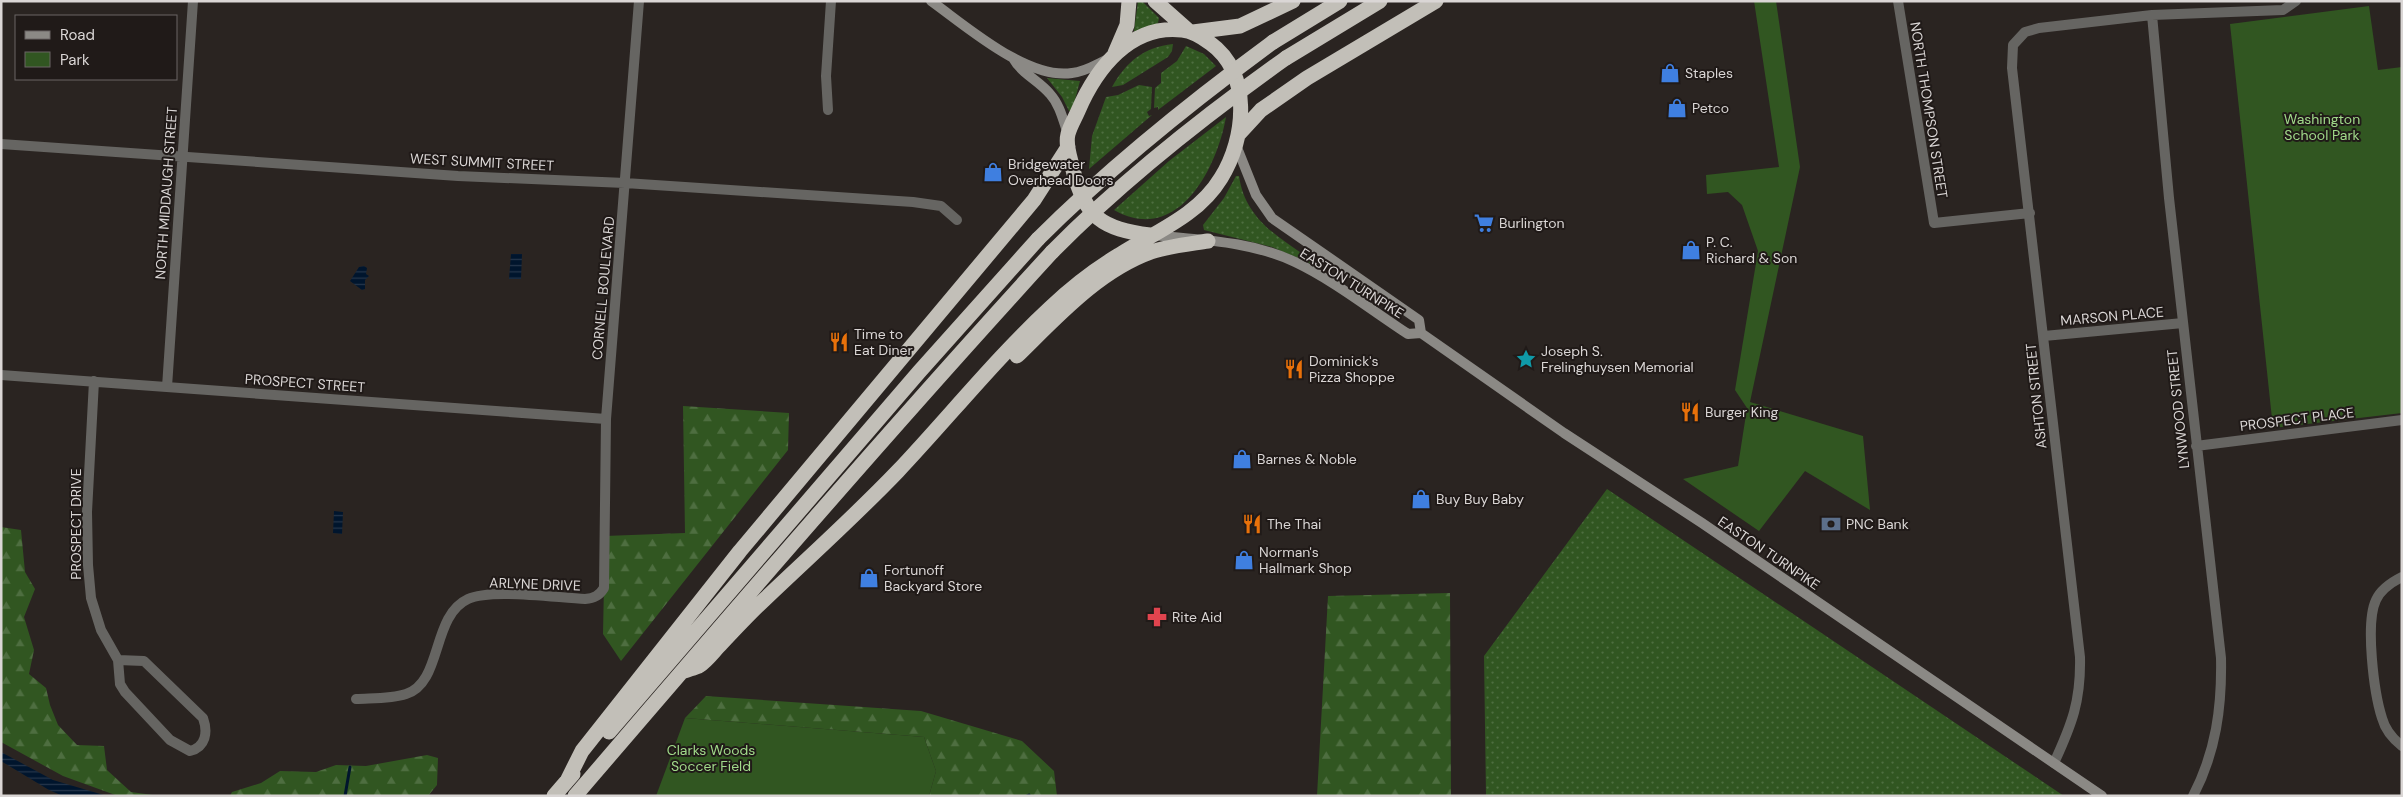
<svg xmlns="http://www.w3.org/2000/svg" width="2403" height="797" font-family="'DM Sans',sans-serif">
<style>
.grass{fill:url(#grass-dots)}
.forest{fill:url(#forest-firs)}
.park{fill:#315621}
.water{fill:url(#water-rules)}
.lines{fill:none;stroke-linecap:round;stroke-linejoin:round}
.stream{stroke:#00152d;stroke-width:3}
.street{stroke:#666562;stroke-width:10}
.secondary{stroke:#8b8985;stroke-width:10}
.highway{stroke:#c2bfb8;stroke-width:15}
.highway-bridge{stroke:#c2bfb8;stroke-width:15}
.labels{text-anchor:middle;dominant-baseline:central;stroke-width:4;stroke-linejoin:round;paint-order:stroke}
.poi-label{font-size:14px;fill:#dad6d5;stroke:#201a18;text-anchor:start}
.street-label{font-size:14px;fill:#dad6d5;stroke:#201a18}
.park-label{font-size:14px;fill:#a1da8a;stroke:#201a18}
</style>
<defs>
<pattern id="grass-dots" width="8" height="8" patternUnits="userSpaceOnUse" patternTransform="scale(1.25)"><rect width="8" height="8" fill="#315621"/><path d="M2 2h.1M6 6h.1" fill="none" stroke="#4e6e40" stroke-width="1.8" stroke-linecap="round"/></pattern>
<pattern id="forest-firs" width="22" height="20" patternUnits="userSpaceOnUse" patternTransform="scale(1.25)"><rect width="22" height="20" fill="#315621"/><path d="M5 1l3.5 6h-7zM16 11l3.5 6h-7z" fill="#4e6e40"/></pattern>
<pattern id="water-rules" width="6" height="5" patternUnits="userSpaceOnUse" patternTransform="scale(1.25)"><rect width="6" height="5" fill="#00152d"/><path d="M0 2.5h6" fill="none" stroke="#25364b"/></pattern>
</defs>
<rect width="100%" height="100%" fill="#2a2421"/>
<path class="grass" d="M1138,1H1142L1159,18L1158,23L1137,33L1134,31Z
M1173,44L1172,51L1168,57L1123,85L1112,87C1126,62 1144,47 1173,44Z
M1186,46L1204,54L1216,66L1158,110V107L1154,108L1155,88L1161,83V73L1177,61Z
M1047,78L1080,81L1072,111H1069L1062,97Z
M1139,85L1152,87L1151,109L1147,112L1149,116L1152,115L1089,169L1092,136L1106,97L1118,95Z
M1226,117C1217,168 1178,246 1114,210L1169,161Z
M1236,176H1239C1245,219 1279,238 1312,260L1310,263L1272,247L1204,230L1203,225L1224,198Z
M1607,489L2064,796H1486L1484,656Z"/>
<path class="forest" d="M683,406L789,413L788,450L621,661L603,634L605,536L685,533Z
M1,527L21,530L25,572L35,589L24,617L34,650L29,674L46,688L50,705L58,725L77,745L104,746L107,770L131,792L160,796H118L63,776L1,742Z
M1450,593L1451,796H1317L1328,596Z
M706,696L921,711L1022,741L1054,771L1057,796H929L936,771L924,737L685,718Z
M427,755L438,758L437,785L428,796H230L232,792L261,783L280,771L316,772L336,765L366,766Z"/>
<path class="park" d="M1754,1H1776L1800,167L1750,402L1863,436L1870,510L1805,471L1759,531L1683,479L1738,466L1747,408L1735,390L1758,251L1742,205L1728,192L1707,194L1706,175L1779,167Z
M2369,6L2378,70L2402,67V413L2273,428L2230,24Z
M685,718L924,737L936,771L929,796H656Z"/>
<path class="water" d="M511,254H522L521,279H509Z
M364,266L367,268L366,274L369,276L365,280V289L362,290L350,281L359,267Z
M334,511L343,512L342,534L333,533Z
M1,752L53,780L107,796H63L49,790L1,761Z"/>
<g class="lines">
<path class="stream" d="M345,796L350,767
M1027,796L1029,795"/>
<path class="street" d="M1898,1L1934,223L2030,213
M2152,15L2169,198L2221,658C2222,707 2216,752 2193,796
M828,110L826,76L831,1
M1,144L458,176L625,183L913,202L941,206L957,220
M2044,336L2183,323
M1,375L606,419
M94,381L87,512L88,565L91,598L101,630L118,660L120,684L125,692L170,740L190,751C206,747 208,732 203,718L144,661L118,660
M167,387L193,1
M2196,446L2402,420
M2402,577C2392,582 2381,589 2376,600C2365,623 2374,693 2382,718C2385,729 2393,739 2402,746
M356,699C372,698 391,699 406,694C443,682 431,616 468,599C491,588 558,598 585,599C594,598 599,596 604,588L606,419L639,1
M2054,763C2072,724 2081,701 2080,657L2012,68L2013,45L2025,32L2039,28L2152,15L2283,10L2296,1"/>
<path class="secondary" d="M931,1C966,26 1027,80 1072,73C1085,72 1097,64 1108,59
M1013,58C1022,74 1038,80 1050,94C1060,105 1063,120 1068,134
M1236,145L1256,195L1272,218L1419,320L1421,333
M1153,235C1200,240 1251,241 1295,262C1335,281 1371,310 1408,334L1421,333L1564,433L1702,523L2102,796"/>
<path class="highway" d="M1155,1L1189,31
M1193,32L1240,26L1293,1
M1273,42L1340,1
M1115,53L1127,25L1129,1
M1286,58L1380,1
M1238,135L1261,110L1307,78L1436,1
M1017,356C1056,318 1098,271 1151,252C1169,246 1189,244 1208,241
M682,672C687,670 694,668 699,666C707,661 714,651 721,644C735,629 749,614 764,600C809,557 855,516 898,471C949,417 996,358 1050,308C1071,288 1094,270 1119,255C1155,232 1198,216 1221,178C1246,138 1252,73 1210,43C1202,37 1193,31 1182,30C1130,24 1096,69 1078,111C1075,118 1070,126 1068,134C1065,146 1071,159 1073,170C1086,218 1102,229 1150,235
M609,732L919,372L1038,239
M567,781L582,751L740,551L1034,200L1068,147
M554,796L573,774
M575,796C732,613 889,430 1052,252"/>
<path class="highway-bridge" d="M1038,239C1111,166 1190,103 1273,42
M1052,252C1124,179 1203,117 1286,58"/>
</g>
<defs>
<symbol id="shop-bare" viewBox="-9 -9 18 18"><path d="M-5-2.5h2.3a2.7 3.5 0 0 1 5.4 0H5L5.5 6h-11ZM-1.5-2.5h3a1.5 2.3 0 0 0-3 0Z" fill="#3f7fe0" stroke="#201a18" stroke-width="2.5" paint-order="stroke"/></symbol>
<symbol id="supermarket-bare" viewBox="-9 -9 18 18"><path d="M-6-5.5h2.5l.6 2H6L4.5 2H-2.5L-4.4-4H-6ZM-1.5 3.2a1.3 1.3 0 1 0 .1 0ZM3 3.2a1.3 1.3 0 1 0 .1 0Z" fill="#3f7fe0" stroke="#201a18" stroke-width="2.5" paint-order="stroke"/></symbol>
<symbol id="restaurant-bare" viewBox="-9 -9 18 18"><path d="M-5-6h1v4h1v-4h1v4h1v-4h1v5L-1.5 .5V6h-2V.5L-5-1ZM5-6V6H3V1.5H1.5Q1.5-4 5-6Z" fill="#e8710a" stroke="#201a18" stroke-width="2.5" paint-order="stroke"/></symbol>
<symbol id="sight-bare" viewBox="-9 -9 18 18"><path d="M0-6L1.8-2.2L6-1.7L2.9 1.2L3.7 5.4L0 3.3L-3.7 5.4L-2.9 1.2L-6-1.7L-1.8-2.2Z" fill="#0f9aa8" stroke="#201a18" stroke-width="2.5" paint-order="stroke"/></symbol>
<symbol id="bank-bare" viewBox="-9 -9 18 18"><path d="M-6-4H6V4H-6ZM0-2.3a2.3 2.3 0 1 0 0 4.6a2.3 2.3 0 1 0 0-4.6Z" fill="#5c6f8a" stroke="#201a18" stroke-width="2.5" paint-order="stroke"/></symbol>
<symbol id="pharmacy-bare" viewBox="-9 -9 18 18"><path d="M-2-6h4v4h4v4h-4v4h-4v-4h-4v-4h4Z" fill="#e0444e" stroke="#201a18" stroke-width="2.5" paint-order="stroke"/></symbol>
</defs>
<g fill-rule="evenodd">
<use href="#shop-bare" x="1656" y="59" width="28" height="28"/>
<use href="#shop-bare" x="1663" y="94" width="28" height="28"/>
<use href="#shop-bare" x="979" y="158" width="28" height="28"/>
<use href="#supermarket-bare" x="1470" y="209" width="28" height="28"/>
<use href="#shop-bare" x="1677" y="236" width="28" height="28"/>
<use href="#restaurant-bare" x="825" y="328" width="28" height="28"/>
<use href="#sight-bare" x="1512" y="345" width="28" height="28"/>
<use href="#restaurant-bare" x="1280" y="355" width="28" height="28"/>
<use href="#restaurant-bare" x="1676" y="398" width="28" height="28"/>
<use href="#shop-bare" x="1228" y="445" width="28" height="28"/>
<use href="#shop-bare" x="1407" y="485" width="28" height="28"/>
<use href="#restaurant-bare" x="1238" y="510" width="28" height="28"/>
<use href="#bank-bare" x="1817" y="510" width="28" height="28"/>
<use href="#shop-bare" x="1230" y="546" width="28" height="28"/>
<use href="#shop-bare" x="855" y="564" width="28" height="28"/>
<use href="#pharmacy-bare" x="1143" y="603" width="28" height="28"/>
</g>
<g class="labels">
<g class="poi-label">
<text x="1685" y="73">Staples</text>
<text x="1692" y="108">Petco</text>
<text x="1008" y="164">Bridgewater<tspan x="1008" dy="16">Overhead Doors</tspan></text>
<text x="1499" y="223">Burlington</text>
<text x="1706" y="242">P. C.<tspan x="1706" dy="16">Richard &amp; Son</tspan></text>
<text x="854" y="334">Time to<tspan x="854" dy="16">Eat Diner</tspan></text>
<text x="1541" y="351">Joseph S.<tspan x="1541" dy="16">Frelinghuysen Memorial</tspan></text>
<text x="1309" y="361">Dominick's<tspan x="1309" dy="16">Pizza Shoppe</tspan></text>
<text x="1705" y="412">Burger King</text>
<text x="1257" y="459">Barnes &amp; Noble</text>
<text x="1436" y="499">Buy Buy Baby</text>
<text x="1267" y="524">The Thai</text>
<text x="1846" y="524">PNC Bank</text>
<text x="1259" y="552">Norman's<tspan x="1259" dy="16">Hallmark Shop</tspan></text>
<text x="884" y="570">Fortunoff<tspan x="884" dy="16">Backyard Store</tspan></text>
<text x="1172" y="617">Rite Aid</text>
</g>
<g class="street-label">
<text transform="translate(1929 110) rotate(81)">NORTH THOMPSON STREET</text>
<text transform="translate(482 162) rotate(3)">WEST SUMMIT STREET</text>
<text transform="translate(166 193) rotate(-86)">NORTH MIDDAUGH STREET</text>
<text transform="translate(1352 283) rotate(32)">EASTON TURNPIKE</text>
<text transform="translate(603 288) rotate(-85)">CORNELL BOULEVARD</text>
<text transform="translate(2112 316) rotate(-5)">MARSON PLACE</text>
<text transform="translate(305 383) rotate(4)">PROSPECT STREET</text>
<text transform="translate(2036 396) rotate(-96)">ASHTON STREET</text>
<text transform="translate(2178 409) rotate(-96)">LYNWOOD STREET</text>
<text transform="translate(2297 419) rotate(-7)">PROSPECT PLACE</text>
<text transform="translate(76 524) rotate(-90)">PROSPECT DRIVE</text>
<text transform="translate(1769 553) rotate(34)">EASTON TURNPIKE</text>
<text transform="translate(535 584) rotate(2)">ARLYNE DRIVE</text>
</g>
<g class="park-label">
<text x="2322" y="119">Washington<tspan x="2322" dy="16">School Park</tspan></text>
<text x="711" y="750">Clarks Woods<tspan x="711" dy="16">Soccer Field</tspan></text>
</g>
</g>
<rect width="2403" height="797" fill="none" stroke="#dad6d5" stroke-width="5"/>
<rect x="15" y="15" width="162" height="65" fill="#201a18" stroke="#6a6564"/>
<rect x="25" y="31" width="25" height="8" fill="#8b8985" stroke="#6a6564"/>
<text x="60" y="40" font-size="15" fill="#dad6d5">Road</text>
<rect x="25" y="52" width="25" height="15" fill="#315621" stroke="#6a6564"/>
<text x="60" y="65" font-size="15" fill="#dad6d5">Park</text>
</svg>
